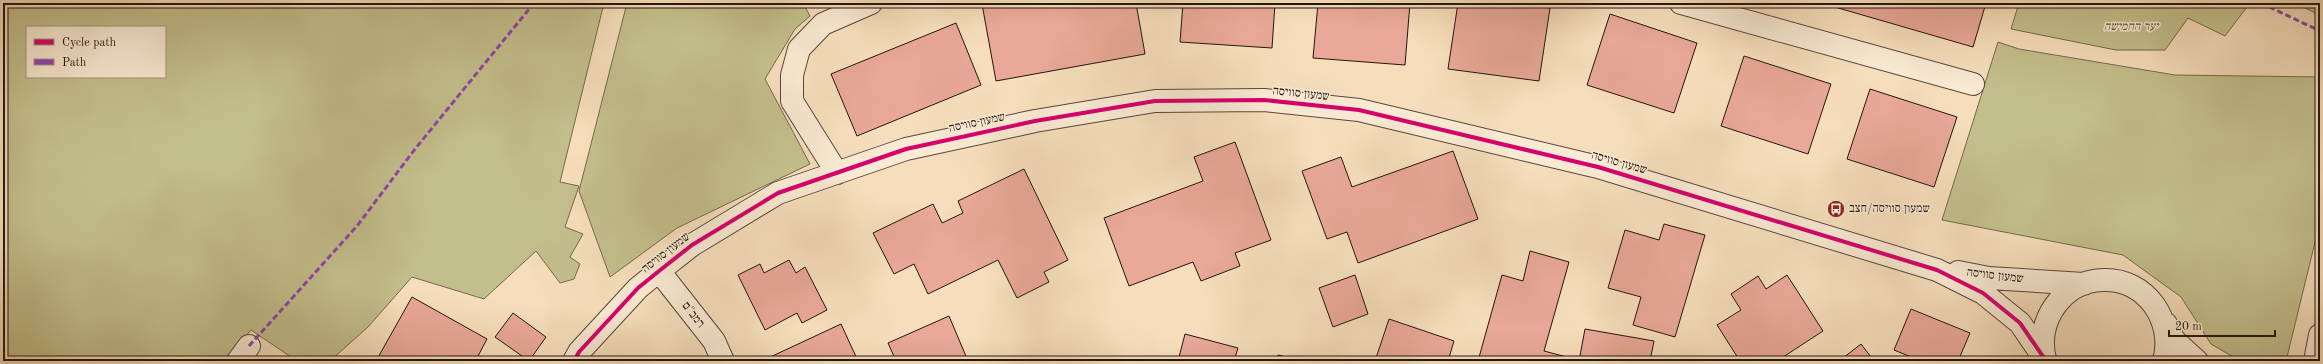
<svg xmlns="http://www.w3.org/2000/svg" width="2323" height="364" font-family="'Old Standard TT','Frank Ruhl Libre',serif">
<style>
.green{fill:#c3bf8c;stroke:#746a4d;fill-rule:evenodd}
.building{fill:#e9a898;stroke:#25150e}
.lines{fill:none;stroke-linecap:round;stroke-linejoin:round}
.minor-casing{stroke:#59473a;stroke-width:24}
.minor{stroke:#f9ead3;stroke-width:22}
.quiet{stroke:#8e44ad;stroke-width:3;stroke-dasharray:6 3;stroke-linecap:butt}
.cycleway-casing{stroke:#f9ead3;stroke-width:6}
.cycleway{stroke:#d6006c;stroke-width:4}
.labels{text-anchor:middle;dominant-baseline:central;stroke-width:3;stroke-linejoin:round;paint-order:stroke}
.park-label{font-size:12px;font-style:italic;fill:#5c503a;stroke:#f9ead3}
.street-label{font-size:12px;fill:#25150e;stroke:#f9ead3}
.poi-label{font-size:12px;fill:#25150e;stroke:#f9ead3;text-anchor:start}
</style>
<rect width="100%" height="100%" fill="#f6debc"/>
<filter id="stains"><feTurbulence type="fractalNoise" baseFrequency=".005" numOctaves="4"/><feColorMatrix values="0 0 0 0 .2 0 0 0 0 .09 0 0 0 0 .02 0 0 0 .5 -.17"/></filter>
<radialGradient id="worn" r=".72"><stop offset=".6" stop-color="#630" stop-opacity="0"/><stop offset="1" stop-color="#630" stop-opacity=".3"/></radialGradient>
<path class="green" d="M3,3H604L560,182L579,186L565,227L583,234L570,257L580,264L574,279L560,283L536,251L484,299L412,277L368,327L330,361H297L251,330L223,361H3ZM27,27H165V77H27Z
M627,3H803L810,16L795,29L765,79L810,164L677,228L610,277L579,191Z
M2019,3H2250L2225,36L2188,18L2165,50H2116L2011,29Z
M2294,3H2320V15Z
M1998,42L2019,49L2175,75L2320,77V222L2286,361H2246L2235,358L2211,344L2181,297L2123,255L1942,220Z"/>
<path class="building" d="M990,3H1136L1145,54L996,81L982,4Z
M1183,3H1275L1272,48L1180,42Z
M1318,3H1410L1405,65L1313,58Z
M1458,3H1513L1550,8L1539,81L1448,69Z
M1821,3H1986L1973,47Z
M1610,14L1697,43L1674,113L1587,85Z
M956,23L981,85L857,136L831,74Z
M1744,56L1831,84L1808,154L1721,126Z
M1870,89L1957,117L1934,187L1847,159Z
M1235,142L1271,240L1235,253L1240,266L1201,281L1193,262L1129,286L1104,218L1203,181L1194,157Z
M1453,151L1478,219L1358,263L1347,232L1327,239L1302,171L1341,157L1352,187Z
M1024,169L1068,260L1044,272L1049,282L1017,298L998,260L928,294L914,264L894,274L873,233L933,204L942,223L963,213L958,201Z
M1664,224L1705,235L1675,337L1633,325L1641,297L1608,288L1625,230L1659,240Z
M1530,251L1569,262L1544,351L1567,357L1566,361H1478L1502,275L1523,281Z
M789,260L796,273L805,267L827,310L802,323L797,313L765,330L738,275L760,264L764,273Z
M1355,275L1368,314L1333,327L1319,288Z
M1787,275L1823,331L1777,361H1740L1717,325L1741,310L1731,294L1758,276L1766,289Z
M412,297L487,339L477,358L483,361H376Z
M1911,309L1970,333L1958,361H1921L1894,350Z
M513,313L546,337L529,361L495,337Z
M949,316L968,361H896L888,343Z
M1389,319L1454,341L1448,361H1375Z
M841,324L858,361H767L766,359Z
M1585,329L1654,341L1650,361H1579Z
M1185,334L1238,348L1234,361H1178Z
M1861,344L1874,361H1839Z
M1278,355L1303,361H1277Z
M1097,357L1113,361H1096Z"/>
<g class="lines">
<defs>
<path id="minor" d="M1681,3L1973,84
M837,173L792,101V75L799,49L823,24L871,3
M659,271L714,341L723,361
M1958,272L1989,278L2084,284
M2166,324L2174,340L2197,361
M2045,359C2035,322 2062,281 2103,280C2146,278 2175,321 2164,361
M238,361L249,346
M574,361L579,352L638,288L659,271L692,245L778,193L906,149L1035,121L1155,101L1264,100L1359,110L1598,167L1937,270L1983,293L2020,323L2044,358
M2315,361L2320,335"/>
</defs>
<use href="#minor" class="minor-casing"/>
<use href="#minor" class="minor"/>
<path class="quiet" d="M2261,3L2320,31
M249,346L357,226L415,149L534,3"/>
<defs>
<path id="cycleway" d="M574,361L579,352L638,288L659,271L692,245L778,193L906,149L1035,121L1155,101L1264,100L1359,110L1598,167L1937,270L1983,293L2020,323L2044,358"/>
</defs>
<use href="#cycleway" class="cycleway-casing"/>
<use href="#cycleway" class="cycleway"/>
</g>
<defs>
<symbol id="bus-disc" viewBox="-11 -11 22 22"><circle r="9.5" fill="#8f2418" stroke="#f9ead3"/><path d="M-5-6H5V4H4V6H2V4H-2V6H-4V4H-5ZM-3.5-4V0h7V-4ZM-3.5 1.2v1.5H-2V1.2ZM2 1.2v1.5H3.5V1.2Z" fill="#fff"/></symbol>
</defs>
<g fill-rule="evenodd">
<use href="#bus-disc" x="1826" y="199" width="20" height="20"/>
</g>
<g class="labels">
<g class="park-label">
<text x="2131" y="27">יער החמישה</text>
</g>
<g class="street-label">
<text transform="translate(1301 94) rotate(6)">שמעון סוויסה</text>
<text transform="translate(977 123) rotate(-12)">שמעון סוויסה</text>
<text transform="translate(1619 163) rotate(16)">שמעון סוויסה</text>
<text transform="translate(666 253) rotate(-38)">שמעון סוויסה</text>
<text transform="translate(1995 276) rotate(7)">שמעון סוויסה</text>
<text transform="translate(693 315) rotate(52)">רמב"ם</text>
</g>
<g class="poi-label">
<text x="1849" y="209">שמעון סוויסה/חצב</text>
</g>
</g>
<rect width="2323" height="364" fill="none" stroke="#f6debc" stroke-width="16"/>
<rect x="4" y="4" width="2315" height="356" fill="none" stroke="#25150e" stroke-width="2"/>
<rect x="8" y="8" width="2307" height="348" fill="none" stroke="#25150e"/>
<rect x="26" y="26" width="140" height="52" fill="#f9ead3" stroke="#a49584"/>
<rect x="34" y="39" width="20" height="6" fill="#d6006c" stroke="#a49584"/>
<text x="62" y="46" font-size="12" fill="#25150e">Cycle path</text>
<rect x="34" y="59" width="20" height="6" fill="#8e44ad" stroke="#a49584"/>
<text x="62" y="66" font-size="12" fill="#25150e">Path</text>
<path d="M2169 330v6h106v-6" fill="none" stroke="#25150e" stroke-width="2"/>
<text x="2175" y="330" font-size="12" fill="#25150e" stroke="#f9ead3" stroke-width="3" paint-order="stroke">20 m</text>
<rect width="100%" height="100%" filter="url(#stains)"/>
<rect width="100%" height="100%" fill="url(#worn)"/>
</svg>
